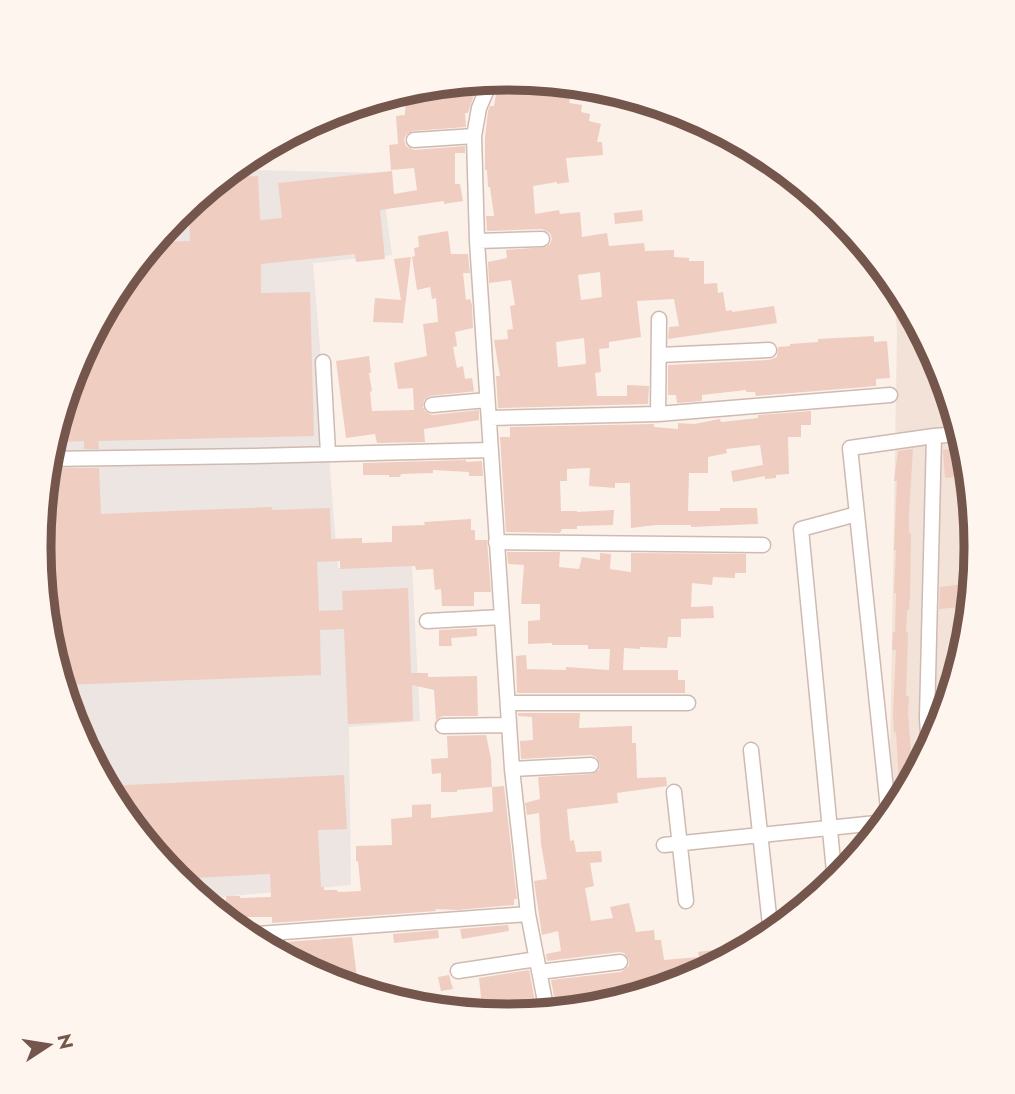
<svg xmlns="http://www.w3.org/2000/svg" width="1015" height="1094" font-family="Jost,sans-serif">
<style>
.residential{fill:#f3e2d7}
.industrial{fill:#ece5e1}
.building{fill:#efcdc1;fill-rule:evenodd}
.lines{fill:none;stroke-linecap:round;stroke-linejoin:round}
.minor-casing{stroke:#cfbab1;stroke-width:17}
.minor{stroke:#fff;stroke-width:14}
.rim{fill:none;stroke:#74564d;stroke-width:9}
</style>
<rect width="100%" height="100%" fill="#fbf1e8"/>
<path class="residential" d="M893,281L898,287L941,368L968,456L976,547L967,639L941,727L897,808L889,818L897,331Z"/>
<path class="industrial" d="M255,153L256,170L381,173L392,255L313,263L338,568L412,566L420,721L349,727L351,885L201,899L176,878L117,807L74,726L47,638L39,547L48,455L74,367L118,286L176,215L247,157Z"/>
<path class="building" d="M527,80L540,81V90L571,96L569,103L582,105L581,112L590,114L589,121L601,124L597,142H602L603,155L566,158L569,182L557,184V182L533,186L535,214L559,210L560,214L580,212L582,237L607,233L609,246L644,243L645,251L674,250V257L689,258V261H704V284L717,283L718,293L723,292L726,311L732,310V312L774,306L777,323L668,339L669,327L679,326L674,299L637,301L641,337L609,342V348L599,349L601,372L595,373L597,396H627V385L649,386L648,404L498,408L496,376H500L494,340L508,339L507,330L513,329L510,306L515,305L511,280L489,283L488,262L507,258L506,250L546,247L550,244L552,239L550,233L542,229L487,231L486,216H494L490,187H488L487,170H485V137L488,111L490,106H494L496,94L526,93ZM600,272L602,297L581,300L578,275ZM584,338L586,364L558,367L556,342Z
M456,83V89L474,88V95L468,113H465L466,127L413,131L406,135L404,140L406,146L414,150L465,146V153H455V184H460L463,201L444,204V201L380,210L385,259L356,262L355,254L261,264V293L310,292L314,436L98,441L99,449H84V441L57,442V424L74,367L118,286L154,242L190,241L189,216L175,217L176,215L240,163V177L258,176L260,220L282,218L278,183L392,171L394,194L417,190L414,168L391,170L389,145L398,144L396,116L405,115L406,90L416,87Z
M642,210L643,221L615,224L614,213Z
M448,231L451,254H468L470,273H463L466,300L470,299L472,305L473,328L455,332L457,346L453,347L457,368L463,366L465,379L472,378L474,391H477L430,396L424,400L423,407L425,411L432,415L479,410V420L424,429L425,442L377,443L375,434L346,438L336,361L369,356L371,373H369L372,391L370,392L372,411L414,410L413,388L398,389L394,363L427,356L423,324L438,322L436,298L432,299L430,287L417,290L412,257L415,256L414,248L419,247L418,236Z
M411,257L403,323L373,322L375,298L401,300L394,259Z
M874,336V342L887,341L890,378L876,379V386L756,396L755,392H746V390L702,395V401L677,403L676,395H668V365L769,360L777,357L778,347L790,346V344L818,342V339Z
M811,411V425H801V437H788L789,474L776,475V478L765,479V476L733,482L731,471L763,465L760,445L726,449L727,453L708,457V473H689L688,511H720V508H757L758,524L691,527V525H656L631,528L630,483H615V488L589,486L590,468L567,469V481H560L561,511H577V512L614,510L613,525L577,526V529H562L560,533L506,532L500,437H510V427L654,424V427L678,429V423L694,424L720,419L721,422L758,418V415Z
M965,447L969,475L945,478L943,450Z
M913,449L909,514V533H911L910,596L909,610H907L906,632L908,633L906,696H909L908,713L913,779L900,803L896,732L894,733L893,714L896,650H892L893,632H895L896,593H894L896,550H894L897,481H894L898,451Z
M466,460V462L482,461L483,476H469V472L433,470V473L401,474L400,477H389V475H363V463Z
M46,468H99L101,514L272,507V510L330,508L331,539L362,538V543L392,542V526L425,525L424,522L471,519V530H475V540H487L491,592H474V606H442L441,589L435,590L433,569L416,570L415,566L340,569V561L317,562L319,611L343,610L342,591L408,588L411,673H428V677L477,676L478,716H443L436,720L434,690L412,685L413,721L348,724L344,629L320,630L321,675L62,685L47,638L38,547Z
M973,512L976,547L973,583H969L960,514Z
M507,552H560L559,567L579,569L582,557L600,560V553L611,554L610,569L631,572V553L746,554V573H735V578L713,577L712,585L692,583L691,607L713,606L714,618L681,619V637H668L667,648L640,647V649L624,648L623,670H678V680H685V693H517L516,656L526,655L527,669L566,670V667L609,670L610,649H588V645H552V643L528,644V621L540,620V604H521L524,565L508,564Z
M973,583L971,606L939,609L940,587Z
M477,628V636L451,638L452,646H439V630Z
M518,713H580L579,728L632,726V743H636L637,778L666,777L667,786L617,793L618,803L567,809L570,841L574,840L576,852L601,851L602,862L590,863L594,886L585,888L591,921L613,918L610,907L629,903L636,932L654,930L655,940H661L664,960L699,957L698,952L713,950L715,965L687,980L623,1000L611,1002L606,996L601,995L555,1002L551,980L621,972L629,966V960L624,953L619,952L547,961L546,954L561,951L558,931L542,935L534,881L547,879L541,844L539,813L527,815L525,803L540,799L538,777L592,774L599,770L600,764L596,757L591,755L521,759L520,741L533,740L532,717L518,716Z
M486,735L491,759L492,787L457,790V792H441V773L432,774L431,759L448,758L447,736Z
M344,775L347,829L318,830L321,887H324V890H337L338,892L361,891L358,861H356V846L392,845L391,819L412,817V805L431,804V818L491,812L493,811L492,787L504,786L517,899H514V905L457,910L435,909L436,911L272,923V917H241V927L238,929L226,920V896H240V898L271,897L270,874L176,879L117,807L106,786Z
M508,925L509,931L462,939L460,929Z
M438,930L439,938L394,943L393,934Z
M352,937L357,978L350,980L351,987L328,980L285,958L286,942Z
M529,970L537,1012L507,1016L493,1015L492,1006L482,1007L479,978Z
M449,975L453,989L441,991L438,977Z"/>
<g class="lines">
<defs>
<path id="minor" d="M491,80L479,108L474,136L477,241L512,769L528,914L547,1012
M414,140L474,136
M477,241L542,239
M659,355L769,350
M323,362L328,453
M432,405L487,400
M658,414L659,319
M489,418L658,414L890,395
M47,459L254,456L491,450
M496,542L763,545
M427,621L502,617
M508,703H688
M443,726L509,725
M929,749L927,718L934,436
M751,750L770,925
M512,769L591,765
M674,792L686,901
M889,818L850,448L934,436L961,434
M664,845L886,822
M835,882L801,529L857,514
M276,933L277,953
M245,935L528,914
M458,971L537,959
M539,972L620,962
M568,1010L602,1005"/>
</defs>
<use href="#minor" class="minor-casing"/>
<use href="#minor" class="minor"/>
</g>
<path d="M0 0H1015V1094H0ZM507 90H508A456 456 0 0 1 964 546V548A456 456 0 0 1 508 1004H507A456 456 0 0 1 51 548V546A456 456 0 0 1 507 90Z" fill="#fef6ee" fill-rule="evenodd"/>
<path class="rim" d="M507 90H508A456 456 0 0 1 964 546V548A456 456 0 0 1 508 1004H507A456 456 0 0 1 51 548V546A456 456 0 0 1 507 90Z"/>
<g transform="translate(49 1045) rotate(78)" stroke="#fef6ee" stroke-width="5" paint-order="stroke">
<path d="M0-5L12 26L0 18L-12 26Z" fill="#74564d"/>
<text y="-10" font-size="19" font-weight="bold" text-anchor="middle" fill="#74564d">N</text>
</g>
</svg>
